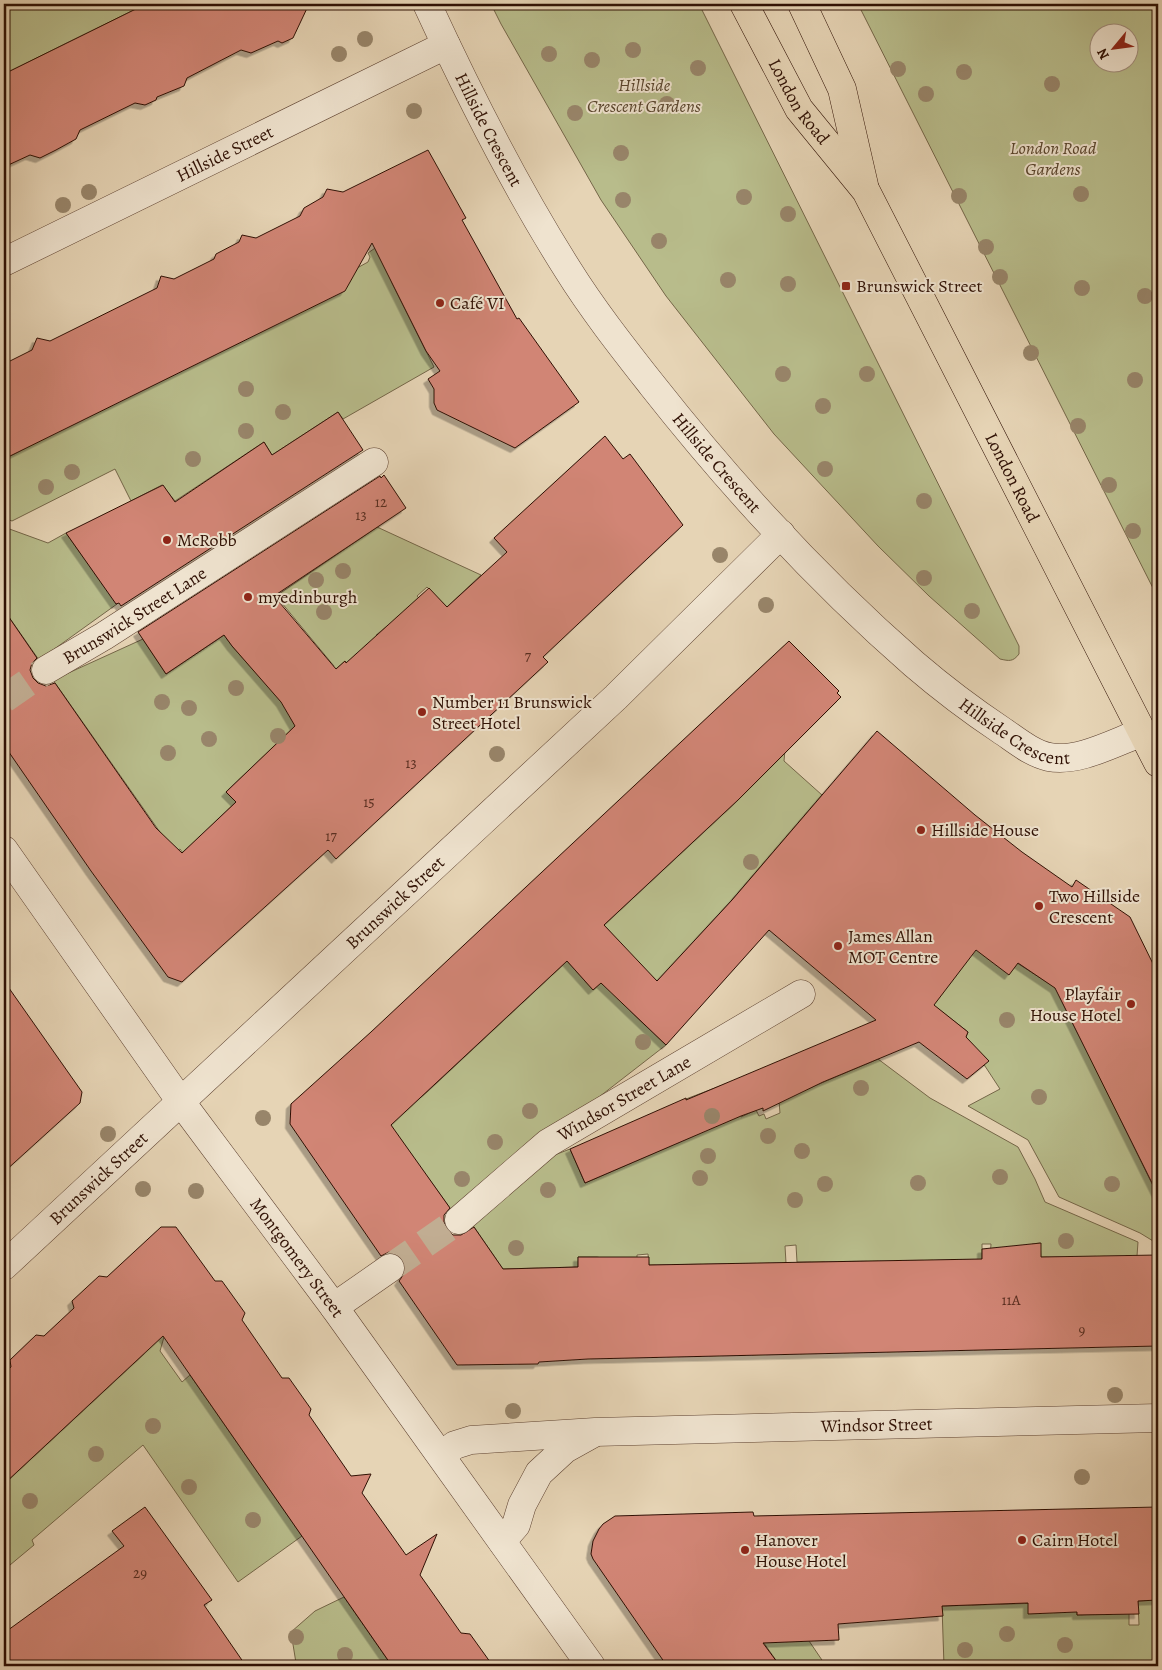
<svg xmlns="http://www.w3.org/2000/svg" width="1162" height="1670" font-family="Alegreya,serif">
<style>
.green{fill:#b8bc8b;stroke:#746648;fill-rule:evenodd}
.building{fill:#d18574;stroke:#2f1004;filter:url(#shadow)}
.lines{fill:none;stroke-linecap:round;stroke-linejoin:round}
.minor-tunnel{stroke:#c1ad92;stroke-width:28;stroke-dasharray:28 14;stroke-linecap:butt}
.minor-casing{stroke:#5d4130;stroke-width:29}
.major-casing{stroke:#2f1004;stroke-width:29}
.minor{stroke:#efe3cf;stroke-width:28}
.major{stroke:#e6d4b5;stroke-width:28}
.tree{fill:#98856a}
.poi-dot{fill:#8f2418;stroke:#efe3cf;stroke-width:2}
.labels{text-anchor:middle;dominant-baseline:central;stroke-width:4;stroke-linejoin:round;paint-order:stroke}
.number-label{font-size:15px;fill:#582d20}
.park-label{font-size:18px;font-style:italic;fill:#58442c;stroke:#efe3cf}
.street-label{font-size:18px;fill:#2f1004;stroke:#efe3cf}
.poi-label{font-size:18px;fill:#2f1004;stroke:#efe3cf;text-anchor:start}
</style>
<defs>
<filter id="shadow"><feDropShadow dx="-4.5" dy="4.5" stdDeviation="0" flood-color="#0004"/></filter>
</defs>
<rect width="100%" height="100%" fill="#e6d4b5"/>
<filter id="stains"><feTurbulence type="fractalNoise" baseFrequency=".004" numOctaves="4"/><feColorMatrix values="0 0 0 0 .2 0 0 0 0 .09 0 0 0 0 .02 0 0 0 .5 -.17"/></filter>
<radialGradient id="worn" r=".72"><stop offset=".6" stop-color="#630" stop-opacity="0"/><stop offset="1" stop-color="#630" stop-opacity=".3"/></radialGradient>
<path class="green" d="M4,4H146L4,74Z
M491,4H699L1019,646V654C1013,662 1009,661 1000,659L929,596L878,546L774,434L666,296L601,200L501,24Z
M858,4H1158V598ZM1100,32H1130V62H1100Z
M378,246L392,283L434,367L343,419L338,412L272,455L264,442L175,501L162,485L131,501L115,469L12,521L4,518V459L90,415L368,262L370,257L368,253Z
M4,527L48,543L66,533L117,604L39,660L4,610Z
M377,527L481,575L447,607L427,587L417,596L436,617L404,646L386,627L376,635L394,654L364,682L345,661L329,675L305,717L226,792L236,802L208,829L207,848L194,868L180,849L174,852L53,680L143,639L166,674L224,635L232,646L285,706L334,666L276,596Z
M785,750L784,761L822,795L732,900L630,1011L666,1045L452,1211L429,1179L384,1128L427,1092L567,961L593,990L631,955L604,925L738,800L773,765Z
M970,946L1017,963L1056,988L1158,1196V1244L1140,1233L1059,1197L1028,1140L968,1106L1000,1089L966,1037L968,1032L918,993Z
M878,1059L930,1098L1018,1147L1035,1179L1045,1202L1138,1242L1137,1256L1041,1257L1040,1243L1032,1244L1033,1258L990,1259L991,1244H982V1260L797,1262L796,1245L785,1246L786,1263L649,1265L648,1254L637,1255V1266L597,1257H578V1267L503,1269L472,1224L534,1163L570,1149L585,1183L700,1133L686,1099L728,1083L741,1117L756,1110L759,1116L764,1114L766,1119L780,1113L779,1101Z
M166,1335L164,1337L160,1351L182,1382L190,1375L302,1536L238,1582L143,1445L32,1540L34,1545L4,1570V1484L144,1354L140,1342Z
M344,1597L392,1666H299L296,1663L291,1632L315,1611Z
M1158,1600V1666H944L942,1606L1077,1602V1615L1095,1614L1129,1601V1625H1139L1138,1601Z
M786,1607L826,1666H780L752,1626Z"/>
<path class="building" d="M146,4H309L293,38L282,43L278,41L251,53L241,50L187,78L184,86L157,97L156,100L145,105L135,103L80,130L76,139L56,150L40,158L30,155L4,167V74Z
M428,150L466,218L462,220L517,319L519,318L579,402L515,448L437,410L434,403V389L428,379L440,371L426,351L372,243L345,291L4,459V364L32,350L37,338L50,341L157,288L161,276L174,279L214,259L216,254L239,242L242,235L256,238L300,216L304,208L323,197L327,189L343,192Z
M338,412L363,450L121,606L119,603L116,604L66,533L163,485L175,502L264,442L272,455Z
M605,436L623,459L630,454L683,525L543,657L548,662L336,859L328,850L182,982L168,977L91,871L4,745V610L37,658L32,663L30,670L33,678L38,683L46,686L55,683L156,828L182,853L236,802L226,792L295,726L281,702L232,646L224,635L166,674L138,632L380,476L381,478L384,475L406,508L274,596L336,669L345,661L346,663L429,588L447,607L507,552L494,538Z
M789,641L839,691L837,693L841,697L738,800L604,925L657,981L732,900L877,731L975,815L1022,852L1072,887L1076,880L1130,917L1158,974V1195L1055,988L1018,963L1009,975L976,950L934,1005L968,1032L966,1037L989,1061L967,1079L919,1042L823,1082L763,1111V1108L741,1116L585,1183L570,1149L686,1098V1100L876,1020L769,930L666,1045L601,983L593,990L567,961L391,1125L450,1208L444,1215V1222L447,1230L453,1235H461L474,1227L503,1269L578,1267V1257H649V1265L982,1259V1249L1041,1243V1257L1158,1255V1346L588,1359L539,1362L538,1364L457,1365L399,1281L404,1274L406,1267L403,1260L397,1254L389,1252L381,1256L290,1124L291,1104L371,1032Z
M4,981L82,1092L80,1103L4,1172Z
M161,1227H176L215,1281H222L245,1313L242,1320L282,1378H289L311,1409L309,1415L351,1476L371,1474L362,1493L406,1555L437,1534L420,1575L461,1633L470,1634L493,1666H392L163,1336L4,1484V1373L11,1367L10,1360L36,1335L44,1336L74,1308L72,1301L99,1276L107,1277Z
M145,1507L212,1600L204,1605L246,1666H4V1633L124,1546L112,1531Z
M1158,1507V1600L1138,1601L1139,1614L1077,1615V1612L1028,1614V1603L942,1606L943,1616L838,1624L839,1640L763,1643L780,1666H667L593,1559L591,1554L593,1541L599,1529L603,1524L615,1516L753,1512L754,1516Z"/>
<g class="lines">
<path class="minor-tunnel" d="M4,699L46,670
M390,1268L459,1220"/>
<defs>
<g id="minor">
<path id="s1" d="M427,4C469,95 514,185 568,270C593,310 623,348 652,385C730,484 819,581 914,664C942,688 971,710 1001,730C1016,740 1031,753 1049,757C1078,763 1115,742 1143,732"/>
<path id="s2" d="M4,262L446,45"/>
<path id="s3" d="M46,670L104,636L374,462"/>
<path id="s4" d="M4,850L181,1102L334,1307L591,1666"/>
<path id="s5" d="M459,1220L548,1143L801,994"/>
<path id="s6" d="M4,1266L616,697L781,534"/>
<path d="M334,1307L390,1268"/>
<path id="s7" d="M441,1455L455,1445L471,1440L595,1432L1158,1418"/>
<path d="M502,1541L516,1525L522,1505L539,1473L565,1449L592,1434"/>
</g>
<g id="major">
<path id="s8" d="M744,4L799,109L866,191L1158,763"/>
<path d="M802,4L842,89L864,185"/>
</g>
</defs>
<use href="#minor" class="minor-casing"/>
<use href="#major" class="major-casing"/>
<use href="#minor" class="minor"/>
<use href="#major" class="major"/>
</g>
<g class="tree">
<circle cx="365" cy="39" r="8"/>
<circle cx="633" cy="50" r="8"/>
<circle cx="339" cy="54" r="8"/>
<circle cx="549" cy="54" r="8"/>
<circle cx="592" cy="60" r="8"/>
<circle cx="698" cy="68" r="8"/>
<circle cx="898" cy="69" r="8"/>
<circle cx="964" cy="72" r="8"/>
<circle cx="1052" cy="84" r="8"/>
<circle cx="926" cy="94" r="8"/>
<circle cx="667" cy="104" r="8"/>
<circle cx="414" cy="111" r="8"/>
<circle cx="575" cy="113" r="8"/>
<circle cx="621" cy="153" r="8"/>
<circle cx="89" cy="192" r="8"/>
<circle cx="1081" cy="194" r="8"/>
<circle cx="959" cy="196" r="8"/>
<circle cx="744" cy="197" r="8"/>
<circle cx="623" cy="200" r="8"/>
<circle cx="63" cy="205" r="8"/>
<circle cx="788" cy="214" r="8"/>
<circle cx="659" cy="241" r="8"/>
<circle cx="986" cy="247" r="8"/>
<circle cx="1000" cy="277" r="8"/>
<circle cx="728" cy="280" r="8"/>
<circle cx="788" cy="284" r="8"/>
<circle cx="1082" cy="288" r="8"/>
<circle cx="1145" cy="296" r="8"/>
<circle cx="1031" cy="353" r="8"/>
<circle cx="783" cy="374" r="8"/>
<circle cx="867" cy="374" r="8"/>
<circle cx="1135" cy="380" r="8"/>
<circle cx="246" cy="389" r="8"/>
<circle cx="823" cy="406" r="8"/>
<circle cx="283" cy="412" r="8"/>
<circle cx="1078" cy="426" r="8"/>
<circle cx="246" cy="431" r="8"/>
<circle cx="193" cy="459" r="8"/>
<circle cx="825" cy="469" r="8"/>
<circle cx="72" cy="472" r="8"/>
<circle cx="1109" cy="485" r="8"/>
<circle cx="46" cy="487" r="8"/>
<circle cx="924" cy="501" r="8"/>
<circle cx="1133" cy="531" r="8"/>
<circle cx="720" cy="555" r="8"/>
<circle cx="343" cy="571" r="8"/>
<circle cx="924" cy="578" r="8"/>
<circle cx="316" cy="580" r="8"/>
<circle cx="766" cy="605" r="8"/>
<circle cx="972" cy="611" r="8"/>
<circle cx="324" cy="612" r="8"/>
<circle cx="236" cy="688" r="8"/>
<circle cx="162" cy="702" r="8"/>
<circle cx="189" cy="708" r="8"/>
<circle cx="278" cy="736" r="8"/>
<circle cx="209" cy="739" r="8"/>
<circle cx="168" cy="753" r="8"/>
<circle cx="497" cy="754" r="8"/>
<circle cx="751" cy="862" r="8"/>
<circle cx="1007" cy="1020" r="8"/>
<circle cx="643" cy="1042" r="8"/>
<circle cx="861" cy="1088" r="8"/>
<circle cx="1039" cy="1097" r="8"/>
<circle cx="530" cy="1111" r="8"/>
<circle cx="712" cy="1116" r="8"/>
<circle cx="263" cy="1118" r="8"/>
<circle cx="108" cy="1134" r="8"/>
<circle cx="768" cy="1136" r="8"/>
<circle cx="495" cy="1142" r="8"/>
<circle cx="802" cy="1151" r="8"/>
<circle cx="708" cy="1156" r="8"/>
<circle cx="1000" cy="1177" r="8"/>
<circle cx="700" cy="1178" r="8"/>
<circle cx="462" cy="1179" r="8"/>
<circle cx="918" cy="1183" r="8"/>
<circle cx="825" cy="1184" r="8"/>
<circle cx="1112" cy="1184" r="8"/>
<circle cx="143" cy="1189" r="8"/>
<circle cx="548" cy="1190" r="8"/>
<circle cx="196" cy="1191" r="8"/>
<circle cx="795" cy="1200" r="8"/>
<circle cx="1066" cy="1241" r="8"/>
<circle cx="516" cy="1248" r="8"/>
<circle cx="1115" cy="1395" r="8"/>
<circle cx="513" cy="1411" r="8"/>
<circle cx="153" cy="1426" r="8"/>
<circle cx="96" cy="1454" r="8"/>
<circle cx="1082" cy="1477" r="8"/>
<circle cx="189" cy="1487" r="8"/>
<circle cx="30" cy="1501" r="8"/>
<circle cx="253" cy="1520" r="8"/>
<circle cx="1007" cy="1634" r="8"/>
<circle cx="296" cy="1637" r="8"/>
<circle cx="1065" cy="1645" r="8"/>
<circle cx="965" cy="1650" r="8"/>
<circle cx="345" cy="1655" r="8"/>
</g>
<g class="poi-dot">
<rect x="841" y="281" width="10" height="10" rx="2.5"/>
<circle cx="440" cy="303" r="5"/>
<circle cx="167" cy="540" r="5"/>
<circle cx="248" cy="597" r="5"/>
<circle cx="422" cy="712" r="5"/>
<circle cx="921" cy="830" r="5"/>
<circle cx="1039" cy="906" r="5"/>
<circle cx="838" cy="946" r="5"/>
<circle cx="1131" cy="1004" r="5"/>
<circle cx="1022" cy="1540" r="5"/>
<circle cx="745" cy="1550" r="5"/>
</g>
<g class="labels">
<g class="number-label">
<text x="381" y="502">12</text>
<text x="361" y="515">13</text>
<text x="528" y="656">7</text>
<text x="411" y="763">13</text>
<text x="369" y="802">15</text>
<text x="331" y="836">17</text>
<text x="1011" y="1300">11A</text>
<text x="1082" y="1330">9</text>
<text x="140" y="1573">29</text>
</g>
<g class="park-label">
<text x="644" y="85">Hillside<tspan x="644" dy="21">Crescent Gardens</tspan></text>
<text x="1053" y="148">London Road<tspan x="1053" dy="21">Gardens</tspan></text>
</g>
<g class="street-label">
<text stroke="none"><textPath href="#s8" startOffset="112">London Road</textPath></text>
<text stroke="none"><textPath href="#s1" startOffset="140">Hillside Crescent</textPath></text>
<text stroke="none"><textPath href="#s2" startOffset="246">Hillside Street</textPath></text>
<text stroke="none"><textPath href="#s1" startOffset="545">Hillside Crescent</textPath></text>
<text stroke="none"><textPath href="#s8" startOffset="546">London Road</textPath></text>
<text stroke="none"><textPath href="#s3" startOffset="104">Brunswick Street Lane</textPath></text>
<text stroke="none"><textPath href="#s1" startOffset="950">Hillside Crescent</textPath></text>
<text stroke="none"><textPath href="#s6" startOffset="534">Brunswick Street</textPath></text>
<text stroke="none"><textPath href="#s5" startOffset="206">Windsor Street Lane</textPath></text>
<text stroke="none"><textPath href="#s6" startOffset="129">Brunswick Street</textPath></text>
<text stroke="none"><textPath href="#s4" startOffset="502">Montgomery Street</textPath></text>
<text stroke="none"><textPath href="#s7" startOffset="440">Windsor Street</textPath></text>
</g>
<g class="poi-label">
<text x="856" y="286">Brunswick Street</text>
<text x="450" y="303">Café VI</text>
<text x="177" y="540">McRobb</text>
<text x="258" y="597">myedinburgh</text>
<text x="432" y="702">Number 11 Brunswick<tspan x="432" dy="21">Street Hotel</tspan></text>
<text x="931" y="830">Hillside House</text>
<text x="1049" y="896">Two Hillside<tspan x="1049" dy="21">Crescent</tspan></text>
<text x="848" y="936">James Allan<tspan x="848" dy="21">MOT Centre</tspan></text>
<text x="1121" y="994" text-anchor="end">Playfair<tspan x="1121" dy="21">House Hotel</tspan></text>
<text x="755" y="1540">Hanover<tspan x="755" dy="21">House Hotel</tspan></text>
<text x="1032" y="1540">Cairn Hotel</text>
</g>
</g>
<rect width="1162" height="1670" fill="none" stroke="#e6d4b5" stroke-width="20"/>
<rect x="5" y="5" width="1152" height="1660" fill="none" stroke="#2f1004" stroke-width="2.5"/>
<rect x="10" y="10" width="1142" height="1650" fill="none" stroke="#2f1004"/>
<g transform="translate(1114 48) rotate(241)"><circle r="24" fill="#efe3cf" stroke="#a28f7e"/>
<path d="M0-4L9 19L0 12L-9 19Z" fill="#8f2418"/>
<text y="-8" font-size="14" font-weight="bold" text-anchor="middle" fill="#2f1004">N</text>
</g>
<rect width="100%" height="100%" filter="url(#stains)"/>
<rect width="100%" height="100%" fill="url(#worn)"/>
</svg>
